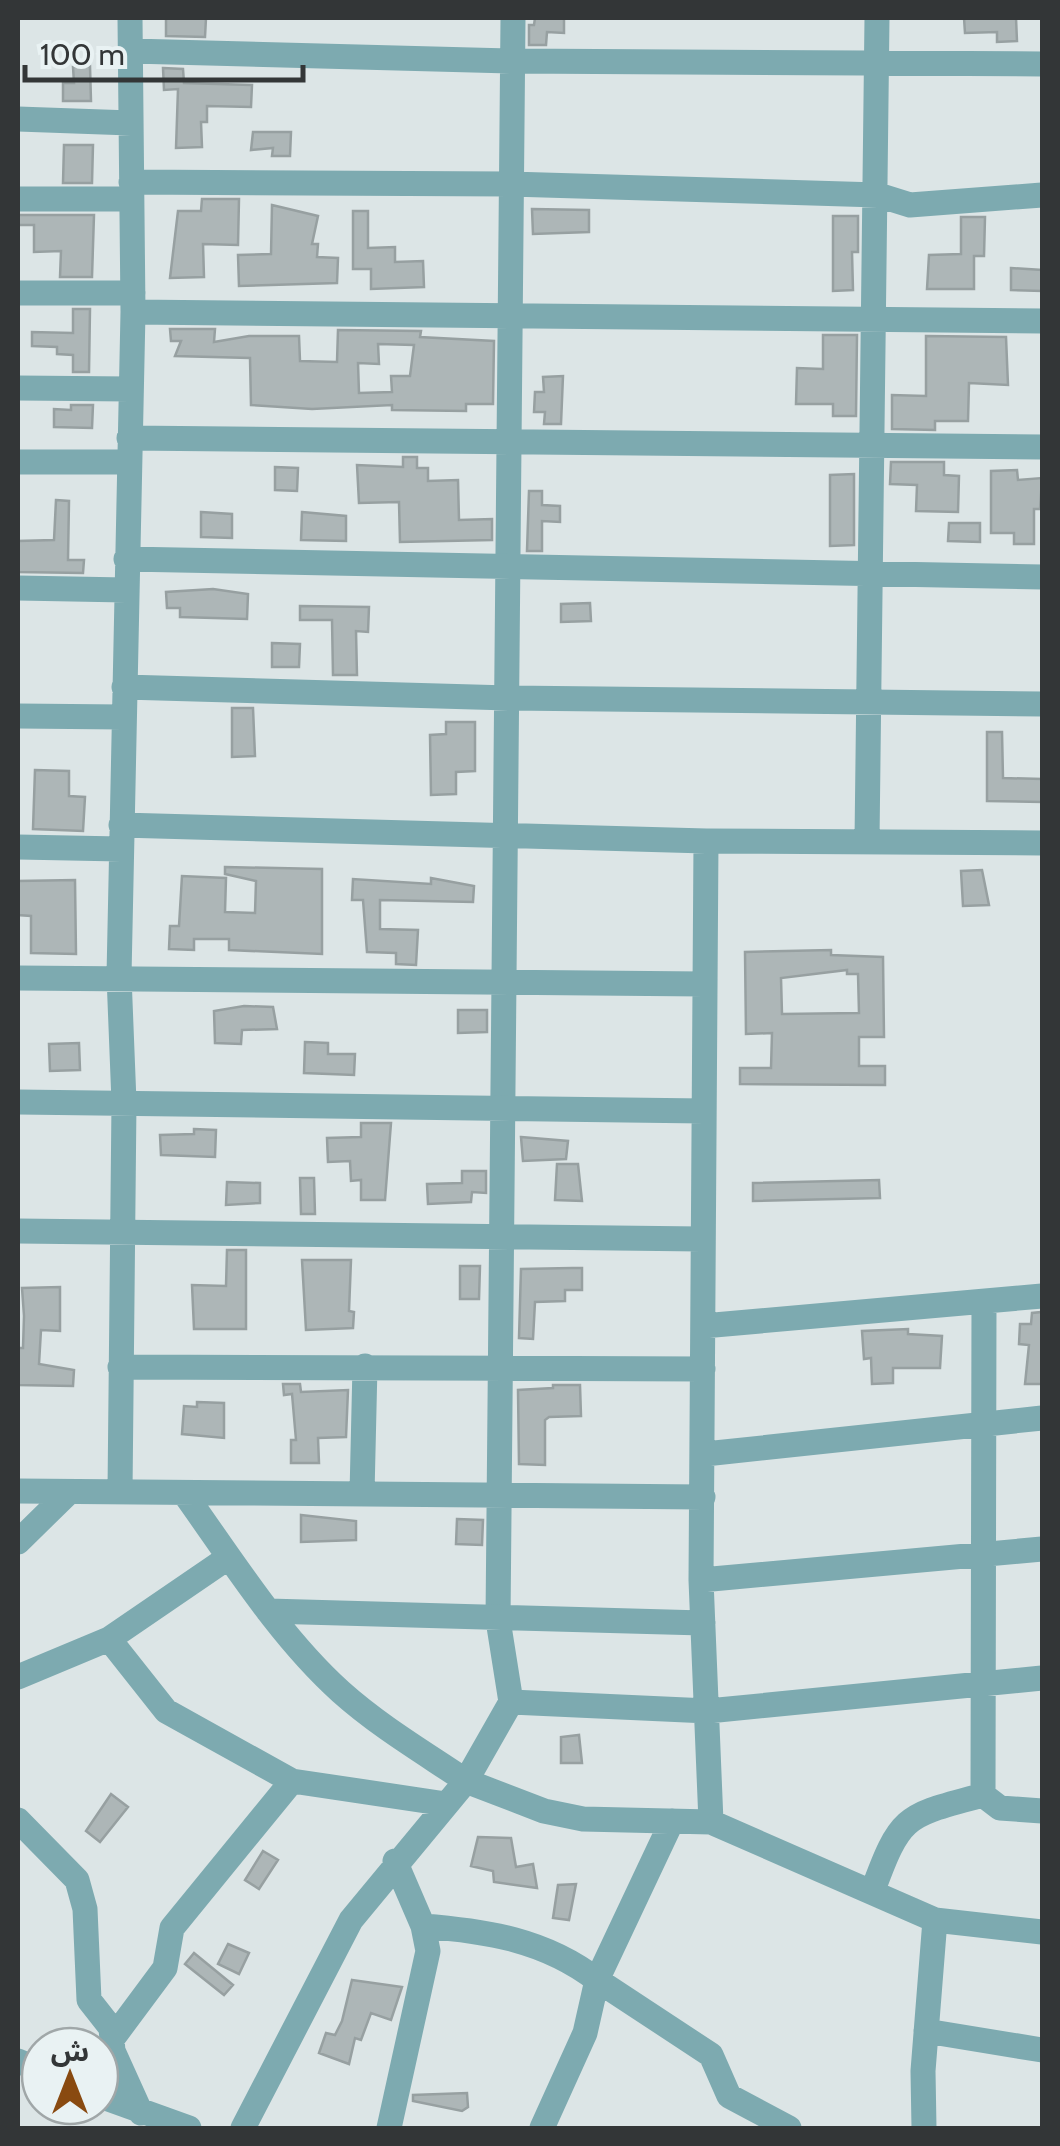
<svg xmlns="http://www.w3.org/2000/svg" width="1060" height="2146" font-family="Cabin,'Noto Sans Arabic',sans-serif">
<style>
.building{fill:#adb6b7;stroke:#97a0a1;stroke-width:2.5;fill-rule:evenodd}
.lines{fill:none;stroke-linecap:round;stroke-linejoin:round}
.minor{stroke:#7daab0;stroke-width:25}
</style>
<rect width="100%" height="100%" fill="#dce5e6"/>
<path class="building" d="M166,18H206L205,37L166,36Z
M535,18H564V33L547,32L546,45H529V25H534Z
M964,18H1016L1017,41L997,42V32L965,33Z
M90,66L91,101H63V83H74L73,67Z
M163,68L183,69L184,83L252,85L251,107L207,106V122H201L202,147L176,148L178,89L164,90Z
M253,132H291L290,156H272L273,148L251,150Z
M64,145H93L92,183H63Z
M202,199H239L238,245L203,244L204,277L170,278L178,211H201Z
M272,205L318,216L312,244H318L317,257L338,258L337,283L239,286L238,255L271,254Z
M532,209L589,210V232L533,234Z
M353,211H368V248L395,247V262L423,261L424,287L371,289V269H353Z
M18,215H94L92,277H60L61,251L34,252V225H18Z
M833,216H858V252H852L853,290L833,291Z
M961,217H985L984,256H974V289H927L929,255L961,254Z
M1011,268L1042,270V291L1011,290Z
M73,309H90L89,372H73V355L57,354V347L32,346V332L73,333Z
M170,329H215L214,342L249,336H299L300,361L337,362L338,330L421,331L420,337L494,341L493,404H466V411L392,410V405L312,409L251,405L250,358L175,356L181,341H171ZM378,344L414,345L410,376H391L392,392L359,393L358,363L379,364Z
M823,335H857L856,416H833V404H796L797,368L823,369Z
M926,336L1006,337L1008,385L969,383L968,421H935V430L892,429V395L926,396Z
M563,376L561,424H544L545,412H534L535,392H544L543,377Z
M71,405H93L92,428L54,427V409L71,410Z
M403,457H417V468H428V481L458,480L459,520L492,519V540L400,542L399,502L359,503L357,465L403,467Z
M891,462H944V475L959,476L958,512L916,511L917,485L890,484Z
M275,467L298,468L297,491L275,490Z
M1017,470L1018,480L1042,478L1040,509H1034V544H1014V533H991V471Z
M854,474V545L830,546V475Z
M529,491H542V505L560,506V522L542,521V551H527Z
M56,500L69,501L68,560H84L83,573L18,572V541L54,540Z
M201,512L232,514V538L201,537Z
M302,512L346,516V541L301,540Z
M949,523H980V542L948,541Z
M213,589L248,594L247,619L180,617V608H167L166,592Z
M590,603L591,621L561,622V604Z
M300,606L369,607L368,632L356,631L357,675H333L332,620H300Z
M272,643L300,644L299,667H272Z
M232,708H253L255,756L232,757Z
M446,722H475V771L456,772V794L431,795L430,735L446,734Z
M987,732H1002L1003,778L1042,779V802L987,801Z
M35,770L69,771V796L85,797L83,831L33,829Z
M225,867L322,869V954L229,950V939H194V950L169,949L170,926H179L182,876L226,878L225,912L255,913L256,881L225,874Z
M982,870L989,905L963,906L961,871Z
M431,878L474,886L473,902L380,900V929L418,930L416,965L396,964V953L367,952L363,900H352L353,879L431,884Z
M75,880L76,954L31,953V916L18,915V881Z
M831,950V955L883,957L884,1037H859V1066H885V1085L740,1084V1068H771L772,1033L746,1034L745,952ZM847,970V974H858L859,1013L782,1014L781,978Z
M244,1006L273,1007L277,1029L242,1030L241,1044L215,1043L214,1011Z
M458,1010H487V1032L458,1033Z
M305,1042L328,1043V1054H355L354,1075L304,1073Z
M79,1043L80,1070L50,1071L49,1044Z
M361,1123H391L385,1200H361V1180L351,1181L350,1161L328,1162L327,1138L361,1137Z
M194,1129L216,1130L215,1157L161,1155L160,1135L194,1134Z
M521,1137L568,1141L566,1159L523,1161Z
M557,1164H578L582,1201L555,1200Z
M462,1171H486V1193L472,1192L471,1202L428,1204L427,1184L462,1183Z
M300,1178H314L315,1214H301Z
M879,1180L880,1198L753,1201V1183Z
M227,1182L260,1183V1203L226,1205Z
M227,1250H246V1329H194L192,1285L226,1286Z
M302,1260H351L349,1311L354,1312L353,1328L306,1330Z
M460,1266H480L479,1299H460Z
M572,1268H582V1290H565V1301L535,1302L533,1339L519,1338L521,1269Z
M60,1287V1331L41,1330L39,1364L74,1370L73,1386L18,1385V1348H23L24,1316L22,1288Z
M1042,1312V1384H1025L1029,1345L1019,1344L1020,1324H1031L1032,1313Z
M908,1329V1334L942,1336L940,1368H893V1383L872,1384L871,1358L864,1359L862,1331Z
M283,1384H300L301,1392L348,1390L346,1437L318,1438L319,1463H291V1440H296L292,1394L284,1395Z
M553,1385H580L581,1416L549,1417L545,1420V1465L519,1464L518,1390L553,1388Z
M197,1402L224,1403V1438L182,1434L184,1406L197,1407Z
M301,1515L356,1521V1540L301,1542Z
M457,1519L483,1520L482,1545L456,1544Z
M579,1735L582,1763H561V1737Z
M111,1794L128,1807L100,1842L86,1831Z
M478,1837L511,1838L516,1867L533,1864L537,1888L494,1882L493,1871L471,1866Z
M263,1851L278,1860L259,1889L245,1880Z
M576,1884L569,1920L553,1918L558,1885Z
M228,1944L249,1953L239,1974L218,1964Z
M194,1953L233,1985L224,1995L185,1964Z
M352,1980L402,1987L391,2020L371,2013L361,2040L355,2038L349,2064L319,2053L326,2033L335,2035L342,2021Z
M467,2093L468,2107L462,2111L413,2101V2095Z"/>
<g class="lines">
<path class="minor" d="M131,51L512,61L1042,64
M18,119L131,123
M131,182L510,184L878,195L910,205L1042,195
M18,199H131
M18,293H133
M133,312L1042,321
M18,388L130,389
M129,438L1042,447
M18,462H128
M126,559L1042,577
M18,588L126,590
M124,687L509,698L1042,704
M18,716L123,717
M121,825L706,841L1042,843
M706,841L701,1580L711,1822
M867,841L877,18
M18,847L121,849
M18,978L704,984
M18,1102L704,1111
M18,1231L701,1239
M703,1326L1042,1296
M120,1367L703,1369
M705,1454L1042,1418
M18,1491L703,1497
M120,1492L124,1102L119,976L133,312L130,18
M184,1493C232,1560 279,1636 341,1692C379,1726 423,1752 466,1781L511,1702L498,1620L513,18
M362,1494L365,1366
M18,1542L69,1492
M701,1580L1042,1549
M268,1611L703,1623
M109,1639L166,1711L292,1781
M18,1677L109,1639L229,1557
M511,1702L708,1711L1042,1678
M983,1795L984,1302
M983,1795L1000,1808L1042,1811
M18,1820L77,1880L85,1909L89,2000L111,2028L113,2051L141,2113
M873,1890C901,1813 906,1816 983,1795
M423,1926C487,1931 545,1940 597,1980L672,1821
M926,2031L1042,2050
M113,2038L165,1968L172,1928L292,1781L446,1804
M18,2061L40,2070
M100,2096L189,2128
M243,2128L351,1920L466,1781L544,1811L583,1819L711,1822L935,1920L1042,1932
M389,2128L428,1951L423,1926L395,1861
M542,2128L585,2033L597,1980L711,2055L729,2096L789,2128
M924,2128L923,2071L935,1920"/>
</g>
<rect width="1060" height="2146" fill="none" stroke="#333637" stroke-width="40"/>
<g transform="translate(70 2076)"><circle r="48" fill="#e9f2f3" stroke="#a0a7a8" stroke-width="2.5"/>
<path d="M0-8L18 38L0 25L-18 38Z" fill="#894a10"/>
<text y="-15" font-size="28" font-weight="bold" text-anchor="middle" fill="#333637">ش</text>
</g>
<path d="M25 65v15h278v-15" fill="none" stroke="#333637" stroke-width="5"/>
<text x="40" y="65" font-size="30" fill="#333637" stroke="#e9f2f3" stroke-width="8" paint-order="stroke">100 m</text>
</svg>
